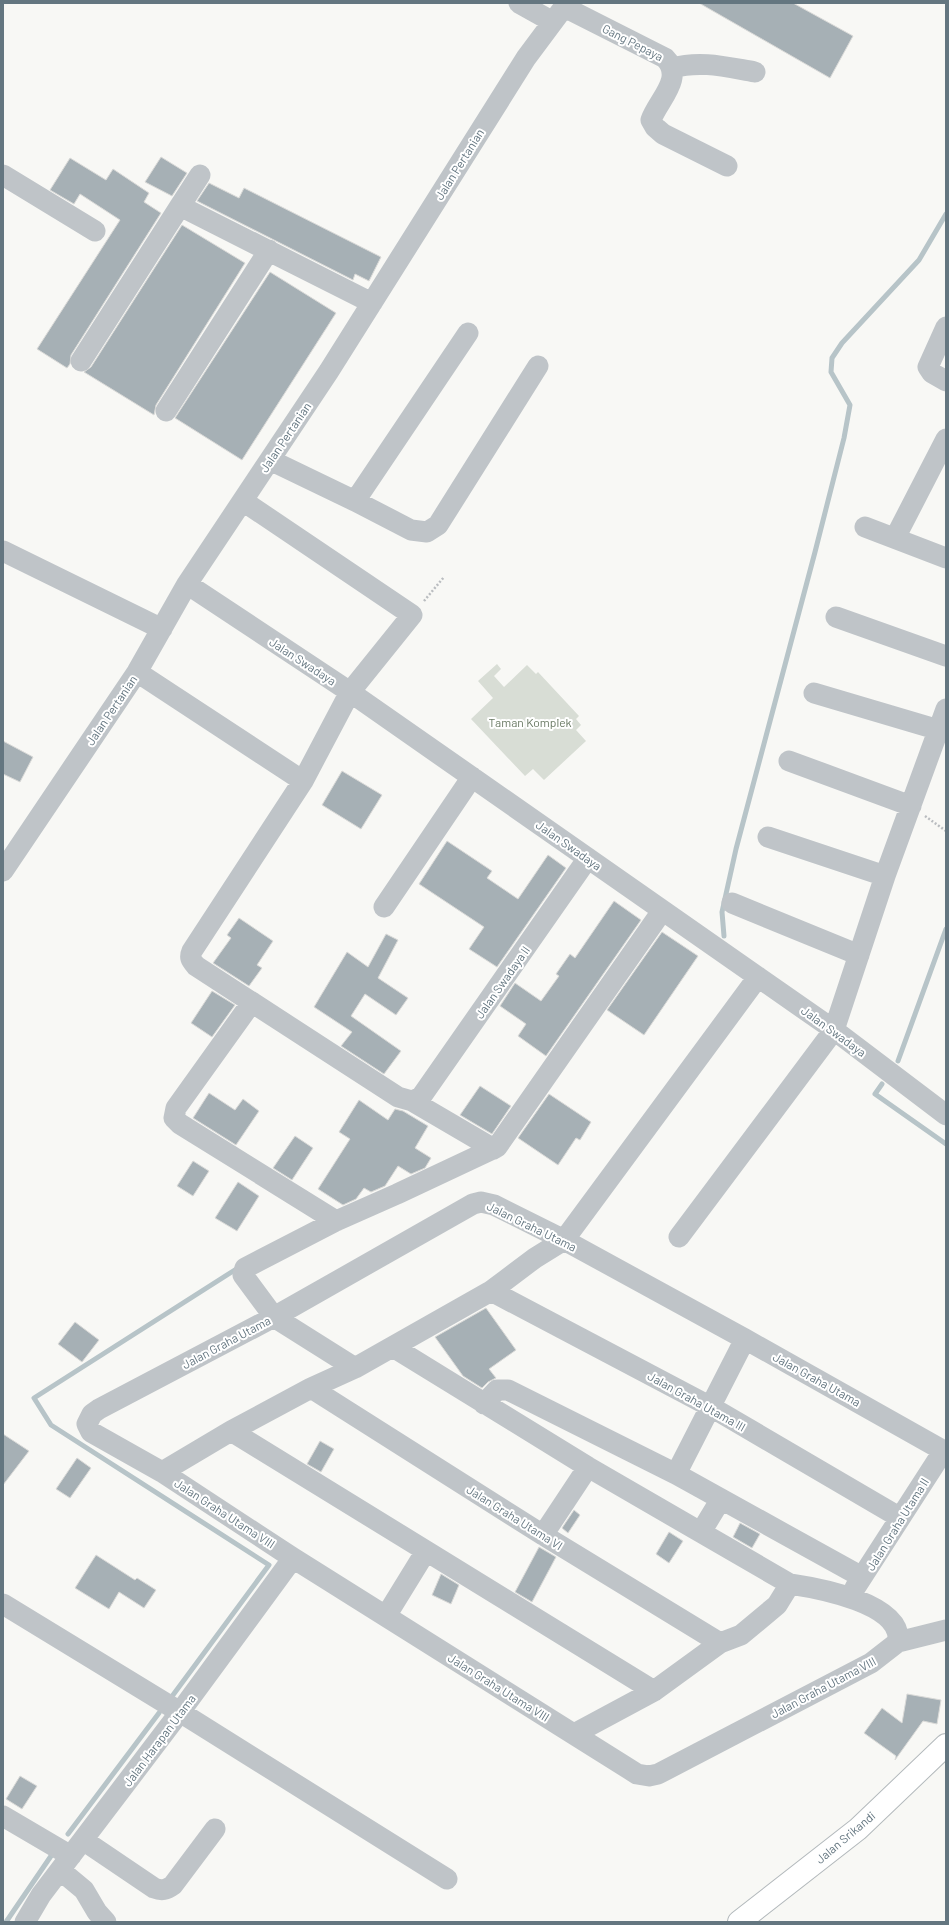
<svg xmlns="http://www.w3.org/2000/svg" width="949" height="1925" font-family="Barlow,sans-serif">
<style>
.green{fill:#d8ddd5}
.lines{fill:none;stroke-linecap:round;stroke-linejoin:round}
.stream{stroke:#b7c4c8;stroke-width:5}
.building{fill:#a6b0b5;stroke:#dadad8}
.major-casing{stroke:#b3b9bc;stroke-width:24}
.path{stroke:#babdc0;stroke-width:2.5;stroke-dasharray:2 2;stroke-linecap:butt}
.minor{stroke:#bfc4c8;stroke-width:21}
.major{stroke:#fff;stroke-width:22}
.labels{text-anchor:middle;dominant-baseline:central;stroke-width:4;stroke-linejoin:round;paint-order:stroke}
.street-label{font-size:12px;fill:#647680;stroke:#fff}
.park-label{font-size:12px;fill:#687862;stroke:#fff}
</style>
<rect width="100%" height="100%" fill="#f8f8f5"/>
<path class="green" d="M497,664L501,669L494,676L504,687L527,665L536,674L538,672L579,716L576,719L581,725L576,730L586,741L544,780L533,769L525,776L471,719L493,698L478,681Z"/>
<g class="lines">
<path class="stream" d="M724,936L722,912L736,849L815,552L844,438L850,405L831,372L832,358L842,343L919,260L946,214
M898,1061L946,929
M882,1084L875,1094L946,1144
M173,1695L269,1565L51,1425L34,1398L238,1268
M68,1834L159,1713
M6,1922L51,1856"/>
</g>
<path class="building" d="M699,3H793L853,36L830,78Z
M161,157L187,173L172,196L145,182Z
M70,158L106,180L113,169L149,193L144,202L161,213L71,355L70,364L67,368L37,349L120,220L80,194L74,204L50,190Z
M209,183L239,198L244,188L381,257L369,281L355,274L353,280L197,201Z
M182,225L245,263L156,405L154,415L84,372L91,367Z
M270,272L336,313L242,460L175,418Z
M3,741L33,757L20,782L3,774Z
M342,771L382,795L361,829L322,805Z
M447,841L492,871L487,878L518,899L548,855L566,868L497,967L469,949L484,927L419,884Z
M614,901L641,920L546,1056L518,1036L526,1024L500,1006L515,983L541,1001L559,976L556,974L570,954L575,958Z
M239,918L273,941L257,965L262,968L249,986L213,963L231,938L227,935Z
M662,932L698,956L644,1035L607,1010Z
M386,934L398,940L378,978L408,998L396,1015L365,994L351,1016L401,1051L384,1074L341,1046L352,1032L314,1007L347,952L368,967Z
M212,991L235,1005L212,1037L191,1023Z
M480,1086L511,1106L492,1134L460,1115Z
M209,1093L235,1110L243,1099L259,1111L236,1145L193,1118Z
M549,1094L591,1122L580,1140L576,1138L558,1165L518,1138Z
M359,1100L388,1120L395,1109L403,1111L428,1126L415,1148L431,1158L425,1168L411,1174L398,1166L385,1186L371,1192L364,1188L356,1199L343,1205L318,1189L350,1139L339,1132Z
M295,1136L313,1148L292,1180L273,1168Z
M193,1161L209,1171L193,1196L177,1186Z
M238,1182L259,1196L237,1231L215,1218Z
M486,1308L516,1350L489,1369L496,1378L488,1382L482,1388L463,1376L435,1337Z
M75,1322L99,1340L82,1362L58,1344Z
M3,1434L29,1451L3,1485Z
M320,1441L334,1449L321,1472L307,1464Z
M77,1458L91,1468L70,1498L56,1489Z
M574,1510L580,1515L568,1533L562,1528Z
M740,1523L760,1534L752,1548L733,1537Z
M669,1532L683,1541L669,1563L656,1554Z
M539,1547L556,1557L532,1602L515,1592Z
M96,1555L135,1580L137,1578L156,1590L144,1608L119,1592L109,1609L75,1588Z
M441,1574L459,1585L451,1604L432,1595Z
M907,1694L941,1700L937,1724L923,1721L895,1760L896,1756L864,1733L882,1708L902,1723Z
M20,1776L37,1786L22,1809L6,1799Z"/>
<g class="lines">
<defs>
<path id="major" d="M739,1922L858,1829L946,1745"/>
</defs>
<use href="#major" class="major-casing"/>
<path class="path" d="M424,601L444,577
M925,816L946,831"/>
<path class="minor" d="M519,3L553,22
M564,7L665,58C685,78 658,100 651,120L655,127L663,134L727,166
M672,68C701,60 726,67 755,72
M3,175L95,231
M180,206L200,175
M946,327L928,367L932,373L946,381
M81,361L180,206L372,303
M166,411L269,250
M270,460L355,501L411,530L427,532L438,525L538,366
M243,501L412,615L350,692L303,781L192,951C189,958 191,960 196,966L398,1097L412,1101L494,1149
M355,501L468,333
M865,527L946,558
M895,538L946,439
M3,551L162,629
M187,584L350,692L758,977L834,1030L946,1115
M836,617L946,656
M137,672L303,781
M814,693L939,730
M789,761L911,806
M768,837L885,876
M3,871L137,672L187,584L329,371L526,58L567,3
M732,903L859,955
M384,907L472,777
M252,1002L176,1108L174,1118L180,1124L336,1221
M412,1101L421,1097L588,858
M679,1237L834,1030L885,876L946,709
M491,1291L711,1407L899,1517
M393,1347L588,1467L790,1584C817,1588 903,1603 898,1642L871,1663L658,1774L649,1776L637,1774L293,1558L162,1472L91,1432L87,1424L92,1414L99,1409L274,1317L473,1204L481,1202L494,1205L564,1240L745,1339L946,1452
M355,1368L274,1317L243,1275L245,1268L336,1221L397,1194L497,1147L662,911
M311,1388L543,1535L720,1643
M484,1404L497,1390H508L676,1474L862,1577
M231,1431L654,1691
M162,1472L231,1431L311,1388L355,1368L491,1291L535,1258L564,1240L758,977
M676,1474L745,1339
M701,1532L721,1499
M543,1535L588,1467
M855,1588L944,1450
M3,1604L180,1712L447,1879
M386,1616L426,1551
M898,1642L946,1630
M574,1734L654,1691L720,1643L741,1635L777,1605L790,1584
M3,1816L71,1856
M83,1840L154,1888C162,1891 166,1890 173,1885L215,1829
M60,1870L84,1890L97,1912L106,1922
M25,1922L41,1895L180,1712L293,1558"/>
<use href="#major" class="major"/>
</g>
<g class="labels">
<g class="street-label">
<text transform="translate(633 42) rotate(27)">Gang Pepaya</text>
<text transform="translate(459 164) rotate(-58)">Jalan Pertanian</text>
<text transform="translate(285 437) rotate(-56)">Jalan Pertanian</text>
<text transform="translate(303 661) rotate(33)">Jalan Swadaya</text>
<text transform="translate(111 710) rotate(-56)">Jalan Pertanian</text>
<text transform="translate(569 845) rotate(35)">Jalan Swadaya</text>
<text transform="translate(502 982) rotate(-55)">Jalan Swadaya II</text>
<text transform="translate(834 1031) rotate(36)">Jalan Swadaya</text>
<text transform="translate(532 1226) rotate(26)">Jalan Graha Utama</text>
<text transform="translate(226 1342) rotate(-28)">Jalan Graha Utama</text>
<text transform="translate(817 1379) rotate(29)">Jalan Graha Utama</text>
<text transform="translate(697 1401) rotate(29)">Jalan Graha Utama III</text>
<text transform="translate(225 1513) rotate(33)">Jalan Graha Utama VIII</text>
<text transform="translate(515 1517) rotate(32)">Jalan Graha Utama VI</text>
<text transform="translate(897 1524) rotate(-58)">Jalan Graha Utama II</text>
<text transform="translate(499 1687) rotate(32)">Jalan Graha Utama VIII</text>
<text transform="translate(823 1687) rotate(-28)">Jalan Graha Utama VIII</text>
<text transform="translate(159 1740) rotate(-53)">Jalan Harapan Utama</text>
<text transform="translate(845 1837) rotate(-40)">Jalan Srikandi</text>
</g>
<g class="park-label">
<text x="530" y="722">Taman Komplek</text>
</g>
</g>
<rect width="949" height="1925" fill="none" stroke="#647680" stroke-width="8"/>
</svg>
